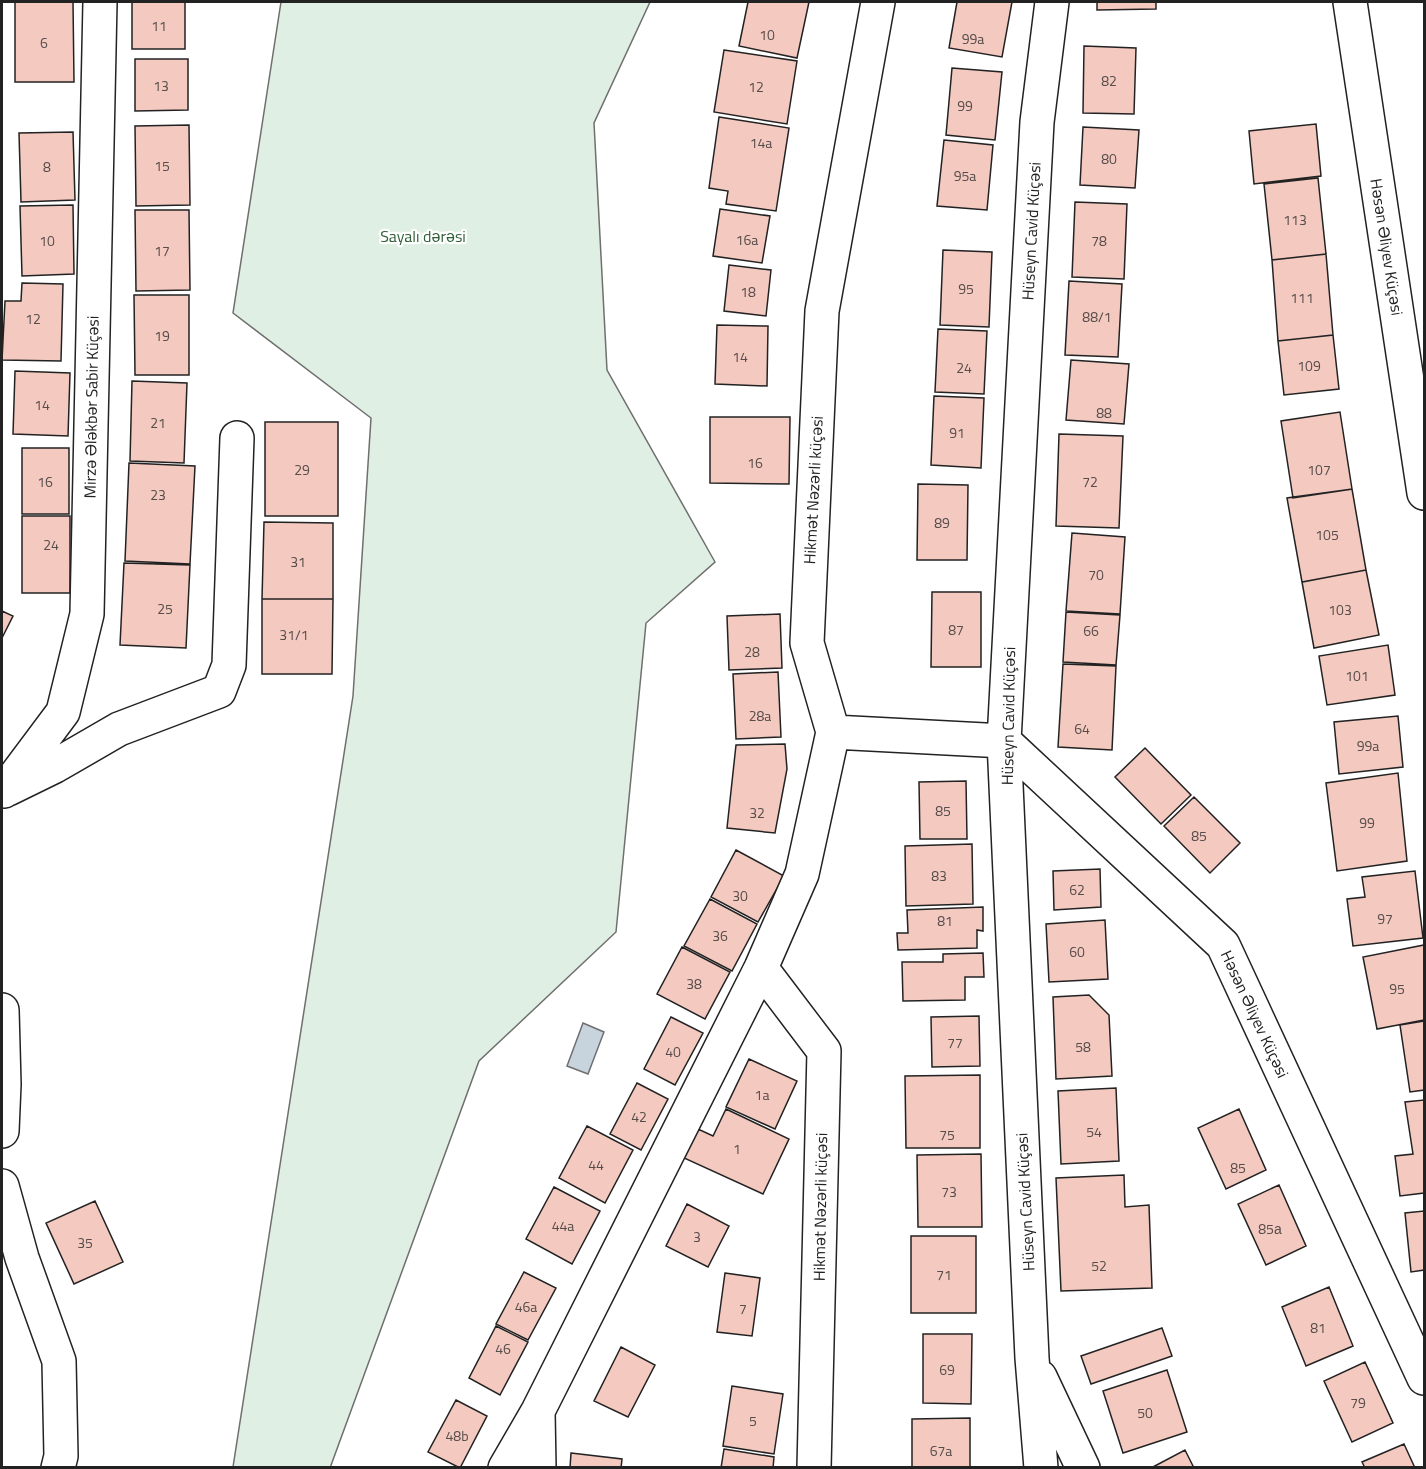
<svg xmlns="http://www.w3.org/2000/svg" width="1426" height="1469" font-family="'Titillium Web',sans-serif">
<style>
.green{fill:#e0efe3;stroke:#6f6f6f;stroke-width:1.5}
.water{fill:#c7d3dd;stroke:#6f6f6f;stroke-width:1.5}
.building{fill:#f3c9c0;stroke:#222;stroke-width:1.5}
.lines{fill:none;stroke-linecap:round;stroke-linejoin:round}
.minor-casing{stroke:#222;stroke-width:36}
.minor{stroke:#fff;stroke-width:33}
.labels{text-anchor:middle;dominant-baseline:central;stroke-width:4.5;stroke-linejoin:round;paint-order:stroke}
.number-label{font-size:14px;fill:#564c4a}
.street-label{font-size:16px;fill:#222;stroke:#fff}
.park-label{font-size:16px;fill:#2f5e38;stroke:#fff}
</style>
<rect width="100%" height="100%" fill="#fff"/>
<path class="green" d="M281,2H650L594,123L607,370L715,562L646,623L616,932L479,1061L330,1468L233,1467L353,696L371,418L233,313Z"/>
<path class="water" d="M583,1023L604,1032L588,1074L567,1066Z"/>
<path class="building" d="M15,2H73L74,82H15Z
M132,2H185V49H132Z
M748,2H809L797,58L739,46Z
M957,2H1012L1002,57L949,48Z
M1097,2H1156V9L1097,10Z
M1084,46L1136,48L1134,114L1083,113Z
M724,50L797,61L787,124L714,112Z
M135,59H188V110L135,111Z
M952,68L1002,72L995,140L946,135Z
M719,117L789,128L776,211L726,204L728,191L709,188Z
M1316,124L1321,176L1254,184L1249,131Z
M189,125L190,205L136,206L135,126Z
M1083,127L1139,130L1135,188L1080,185Z
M73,132L75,200L21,202L19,133Z
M944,140L993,145L987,210L937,206Z
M1318,178L1326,254L1272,260L1264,184Z
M1075,202L1127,204L1124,279L1072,277Z
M73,205L74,274L22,276L20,206Z
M720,209L770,216L762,263L713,256Z
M135,210H189L190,290L136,291Z
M943,250L992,252L989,327L940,325Z
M1326,254L1333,335L1278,341L1272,260Z
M729,265L771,270L766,316L724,311Z
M1069,281L1122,284L1118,357L1065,355Z
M22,283L63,284L61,361L2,360L5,301H21Z
M134,295H189V375H135Z
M717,325L768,326L767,386L715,384Z
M938,329L987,331L984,394L935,392Z
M1333,335L1339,389L1284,395L1278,341Z
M1071,360L1129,364L1124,424L1066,420Z
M15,371L70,373L68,436L13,434Z
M132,381L187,383L184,463L130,461Z
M934,396L984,398L981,468L931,465Z
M1340,412L1352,489L1293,498L1281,421Z
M710,417H790L789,484L710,483Z
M265,422H338V516H265Z
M1059,434L1123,436L1119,528L1056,526Z
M22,448H69V514H22Z
M129,463L195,466L190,564L125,561Z
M918,484L968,485L967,560H917Z
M1352,489L1366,570L1302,582L1287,498Z
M22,516H70V593H22Z
M264,522L333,523V599H262Z
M1072,533L1125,537L1120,614L1066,611Z
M124,563L190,565L186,648L120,645Z
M1366,570L1379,635L1314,648L1302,582Z
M932,592H981V667H931Z
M262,599H333L332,674H262Z
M2,611L13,616L2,638Z
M1066,612L1120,615L1116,665L1063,662Z
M780,614L782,668L729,670L727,616Z
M1388,645L1395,695L1327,705L1319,656Z
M1063,664L1116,666L1112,750L1058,747Z
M778,672L781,737L736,739L733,674Z
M1398,716L1403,767L1339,774L1334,722Z
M785,744L787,769L775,833L727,828L736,745Z
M1145,748L1191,795L1161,824L1115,777Z
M1398,773L1407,861L1337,871L1326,783Z
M966,781L967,839H920L919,782Z
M1194,797L1240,843L1210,873L1164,826Z
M972,844L973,904L906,906L905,846Z
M736,850L784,876L758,922L711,897Z
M1100,869L1101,907L1054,910L1053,871Z
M1415,871L1423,938L1353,946L1347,899L1365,897L1362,877Z
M710,899L757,924L732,971L684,946Z
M983,907V931L977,930V948L898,950L897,933H908L907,910Z
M1105,920L1108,979L1049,982L1046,924Z
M1424,945V1020L1377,1029L1363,957Z
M682,947L730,972L705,1019L657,994Z
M983,953L984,977H965V1000L903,1001L902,962H943V954Z
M1089,995L1109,1015L1112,1076L1056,1079L1053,997Z
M979,1016L980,1066L932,1067L931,1017Z
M671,1017L703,1033L675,1085L644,1069Z
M1424,1021V1090L1410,1092L1400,1025Z
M749,1059L797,1081L775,1129L726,1107Z
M980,1075V1148H906L905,1076Z
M637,1083L668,1099L641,1150L610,1134Z
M1116,1088L1119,1161L1061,1164L1058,1091Z
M1424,1100V1193L1400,1196L1395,1156L1413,1154L1405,1102Z
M726,1109L789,1139L763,1194L684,1158L698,1129L713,1136Z
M1239,1109L1266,1170L1226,1189L1198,1128Z
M587,1126L633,1150L605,1203L559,1178Z
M981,1154L982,1227H918L917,1155Z
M1124,1175L1125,1207L1149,1205L1152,1288L1061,1291L1056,1178Z
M1279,1185L1306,1246L1266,1265L1238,1204Z
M554,1187L600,1211L572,1264L526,1239Z
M95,1201L123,1262L74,1284L46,1223Z
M687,1204L729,1226L708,1267L666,1246Z
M1424,1211V1270L1411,1272L1405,1213Z
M911,1236H976V1313H911Z
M524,1272L556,1288L528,1340L496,1324Z
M725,1273L760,1278L752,1336L717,1332Z
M1329,1287L1353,1346L1306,1366L1282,1307Z
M496,1326L528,1342L500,1395L469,1378Z
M1162,1328L1172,1356L1091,1384L1081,1356Z
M923,1334H972L971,1404L923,1403Z
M621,1347L655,1365L628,1417L594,1401Z
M1365,1362L1393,1423L1352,1442L1324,1381Z
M1167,1370L1187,1432L1123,1453L1103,1391Z
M732,1386L783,1394L774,1454L723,1446Z
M456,1400L487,1416L460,1468L428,1452Z
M970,1418V1468H912V1419Z
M1404,1444L1415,1468H1365L1362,1462Z
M724,1449L774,1457L773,1468H721Z
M1185,1450L1194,1468H1151Z
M571,1453L622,1459L621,1468H570Z"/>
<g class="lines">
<defs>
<path id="minor" d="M1350,2L1424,493
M833,732L1004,741L1223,945L1424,1378
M8,789L55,766L119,729L219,691L229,665L237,438
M4,791L63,712L87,614L100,2
M761,968L824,1051L814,1468
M2,1010L4,1084L2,1131
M2,1186L22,1258L59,1361L61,1456L58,1468
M1040,1377L1083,1468
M538,1412L539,1468
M505,1468L538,1411L761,968L802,874L833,732L807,643L822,311L878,2
M1041,1468L1032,1358L1004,741L1037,122L1052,2"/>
</defs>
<use href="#minor" class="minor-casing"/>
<use href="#minor" class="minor"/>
</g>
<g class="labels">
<g class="number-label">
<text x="159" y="25">11</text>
<text x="767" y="34">10</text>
<text x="973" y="38">99a</text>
<text x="44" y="42">6</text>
<text x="1109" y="80">82</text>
<text x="161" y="85">13</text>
<text x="756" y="86">12</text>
<text x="965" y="105">99</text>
<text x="761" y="142">14a</text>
<text x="1109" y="158">80</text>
<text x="162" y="165">15</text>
<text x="47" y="166">8</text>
<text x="965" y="175">95a</text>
<text x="1295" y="219">113</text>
<text x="747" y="239">16a</text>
<text x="47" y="240">10</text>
<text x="1099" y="240">78</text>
<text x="162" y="250">17</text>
<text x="966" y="288">95</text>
<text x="748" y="291">18</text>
<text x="1302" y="297">111</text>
<text x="1097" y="316">88/1</text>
<text x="33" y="318">12</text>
<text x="162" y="335">19</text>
<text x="740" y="356">14</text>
<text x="1309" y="365">109</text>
<text x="964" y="367">24</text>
<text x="42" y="404">14</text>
<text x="1104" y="412">88</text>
<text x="158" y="422">21</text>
<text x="957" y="432">91</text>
<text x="755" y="462">16</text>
<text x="302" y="469">29</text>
<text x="1319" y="469">107</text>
<text x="45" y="481">16</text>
<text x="1090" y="481">72</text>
<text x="158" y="494">23</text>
<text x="942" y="522">89</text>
<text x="1327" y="534">105</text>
<text x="51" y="544">24</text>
<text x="298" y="561">31</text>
<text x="1096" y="574">70</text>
<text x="165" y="608">25</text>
<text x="1340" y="609">103</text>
<text x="956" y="629">87</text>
<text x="1091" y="630">66</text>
<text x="294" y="634">31/1</text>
<text x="752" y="651">28</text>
<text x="1357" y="675">101</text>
<text x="760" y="715">28a</text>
<text x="1082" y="728">64</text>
<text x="1368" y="745">99a</text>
<text x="943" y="810">85</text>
<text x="757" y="812">32</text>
<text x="1367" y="822">99</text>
<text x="1199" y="835">85</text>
<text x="939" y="875">83</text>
<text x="1077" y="889">62</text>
<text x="740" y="895">30</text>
<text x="1385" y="918">97</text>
<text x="945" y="920">81</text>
<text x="720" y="935">36</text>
<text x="1077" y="951">60</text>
<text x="694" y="983">38</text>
<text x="1397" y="988">95</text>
<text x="955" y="1042">77</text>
<text x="1083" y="1046">58</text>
<text x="673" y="1051">40</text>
<text x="762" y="1094">1a</text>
<text x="639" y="1116">42</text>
<text x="1094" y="1131">54</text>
<text x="947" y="1134">75</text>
<text x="737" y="1148">1</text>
<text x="596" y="1164">44</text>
<text x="1238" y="1167">85</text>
<text x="949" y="1191">73</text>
<text x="563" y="1225">44a</text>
<text x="1270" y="1228">85а</text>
<text x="697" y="1236">3</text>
<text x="85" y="1242">35</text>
<text x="1099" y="1265">52</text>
<text x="944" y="1274">71</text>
<text x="526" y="1306">46a</text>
<text x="743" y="1308">7</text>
<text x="1318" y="1327">81</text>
<text x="503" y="1348">46</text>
<text x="947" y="1369">69</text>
<text x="1358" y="1402">79</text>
<text x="1145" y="1412">50</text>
<text x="753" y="1420">5</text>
<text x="457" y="1435">48b</text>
<text x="941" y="1450">67a</text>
</g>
<g class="street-label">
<text transform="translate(1031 231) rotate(-87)">Hüseyn Cavid Küçəsi</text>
<text transform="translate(1387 247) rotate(81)">Həsən Əliyev Küçəsi</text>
<text transform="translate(91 407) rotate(-89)">Mirzə Ələkbər Sabir Küçəsi</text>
<text transform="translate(813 490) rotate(-87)">Hikmət Nəzərli küçəsi</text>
<text transform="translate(1008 716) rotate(-89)">Hüseyn Cavid Küçəsi</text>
<text transform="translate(1255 1014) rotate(65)">Həsən Əliyev Küçəsi</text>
<text transform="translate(1025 1202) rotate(-93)">Hüseyn Cavid Küçəsi</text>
<text transform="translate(820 1207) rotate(-89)">Hikmət Nəzərli küçəsi</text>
</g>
<g class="park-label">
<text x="423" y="236">Sayalı dərəsi</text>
</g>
</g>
<rect width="1426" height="1469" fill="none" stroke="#222222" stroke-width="6"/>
</svg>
